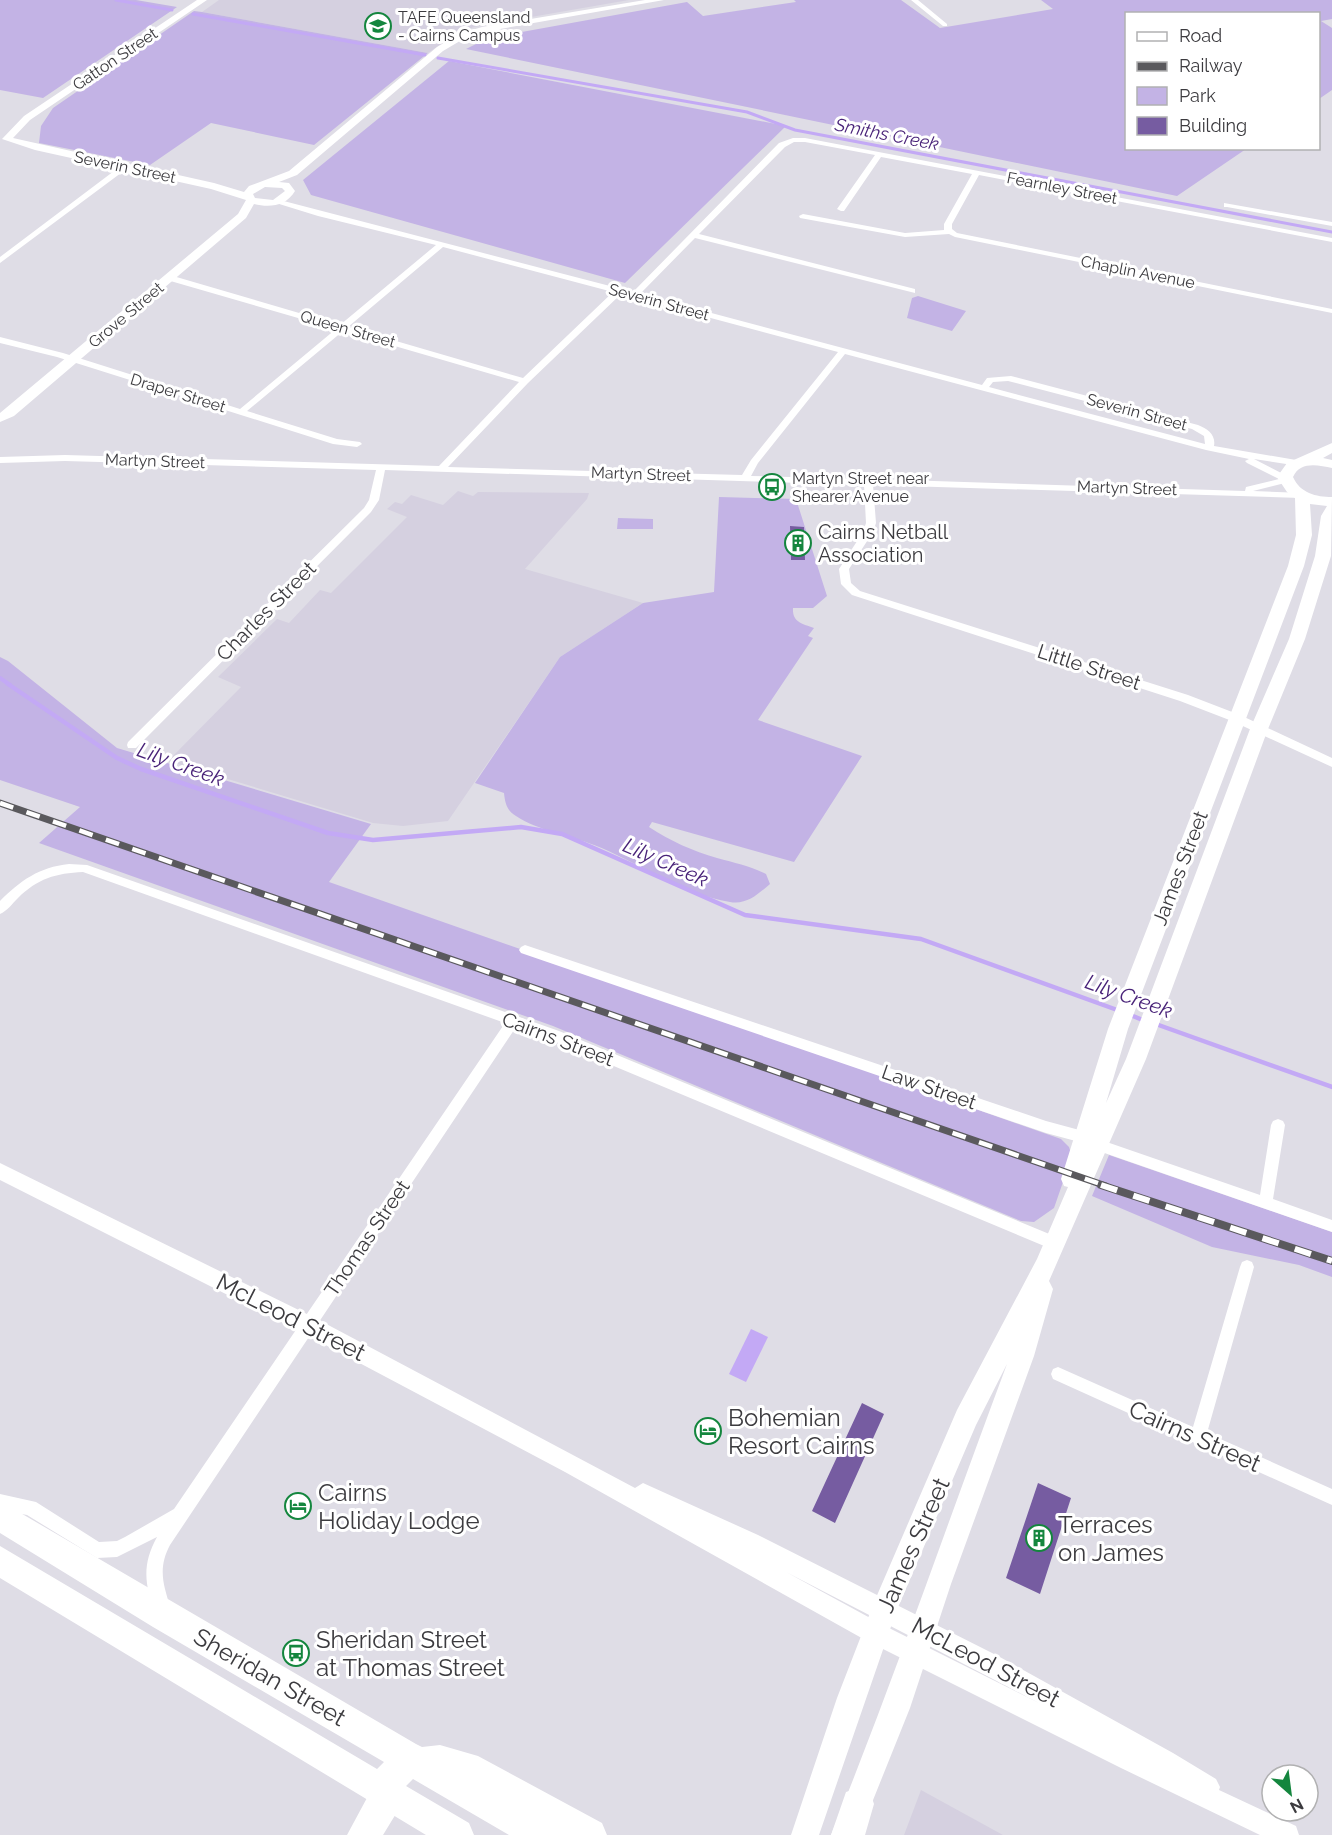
<svg xmlns="http://www.w3.org/2000/svg" width="1332" height="1835" font-family="Raleway,sans-serif">
<style>
.built{fill:#d5d0e0}
.green{fill:#c3b3e5}
.water{fill:#c3a9f5}
.lines{fill:none;stroke-linecap:round;stroke-linejoin:round}
.stream-far2{stroke:#c3a9f5;stroke-width:3}
.stream-far1{stroke:#c3a9f5;stroke-width:4}
.stream{stroke:#c3a9f5;stroke-width:4.5}
.building{fill:#765ca1}
.street{fill:#fff;fill-rule:evenodd}
.secondary{fill:#fff;fill-rule:evenodd}
.primary{fill:#fff;fill-rule:evenodd}
.highway{fill:#fff;fill-rule:evenodd}
.rail-far1-casing{stroke:#5a595d;stroke-width:7}
.rail-casing{stroke:#5a595d;stroke-width:8}
.rail-far1{stroke:#fff;stroke-width:4.5;stroke-dasharray:14;stroke-linecap:butt}
.rail{stroke:#fff;stroke-width:6;stroke-dasharray:17;stroke-linecap:butt}
.labels{text-anchor:middle;dominant-baseline:central;stroke-width:6;stroke-linejoin:round;paint-order:stroke}
.far-poi-label{font-size:16px;fill:#3c3b3f;stroke:#fff;text-anchor:start}
.far-street-label{font-size:16px;fill:#3c3b3f;stroke:#fff}
.far-water-label{font-size:18px;font-style:italic;fill:#492379;stroke:#fff}
.poi-label{font-size:20px;fill:#3c3b3f;stroke:#fff;text-anchor:start}
.street-label{font-size:20px;fill:#3c3b3f;stroke:#fff}
.water-label{font-size:21px;font-style:italic;fill:#492379;stroke:#fff}
.near-street-label{font-size:24px;fill:#3c3b3f;stroke:#fff}
.near-poi-label{font-size:24px;fill:#3c3b3f;stroke:#fff;text-anchor:start}
</style>
<rect width="100%" height="100%" fill="#dfdde6"/>
<path class="built" d="M219,0H629L474,27L457,33L428,53L202,12Z
M458,491L473,496L478,492L589,493L587,499L525,569L643,603L560,657L448,821L403,826L373,823L168,761L241,687L218,677L277,619L289,623L320,590L331,593L407,517L387,509L395,502L402,504L411,495L443,505Z
M921,1790L1003,1835H904Z"/>
<path class="green" d="M0,0H136L177,7L43,98L0,90Z
M794,0H901L940,28L1053,9L1041,0H1332V19L1321,21L1332,28V90L1319,99L1318,14H1126V148L1246,149L1177,196L466,49L488,38L687,2L703,16L796,2Z
M194,11L202,12L428,53L314,145L211,123L150,165L39,143L41,126L53,108Z
M449,61L786,126L625,283L311,195L303,180Z
M918,296L966,311L952,331L907,318L912,298Z
M719,497L796,499L827,596L813,608H793C792,622 802,624 814,628L808,636L813,638L758,720L862,756L794,862L652,822L649,827C670,841 693,851 717,858C735,863 750,866 766,874L770,884C758,894 747,905 730,902C682,894 638,862 594,845C569,835 539,831 516,816C507,811 505,803 504,793L475,783L560,657L643,603L714,592Z
M618,518L653,519V529H617Z
M0,657L8,661L117,748L371,824L329,882L1061,1139L1069,1147L1072,1156L1054,1208L1034,1222L1021,1221L553,1026L39,843L80,807L0,780Z
M1109,1155L1332,1232V1277L1299,1265L1212,1247L1092,1196Z"/>
<path class="water" d="M751,1329L768,1337L746,1382L729,1374Z"/>
<g class="lines">
<path class="stream-far2" d="M116,0L172,10
M193,14L425,55
M438,58L747,112L795,130L1332,232"/>
<path class="stream-far1" d="M0,678L10,685"/>
<path class="stream" d="M8,684L117,758L141,769L328,833L373,840L521,827L562,834L745,915L921,939L1120,1011
M1128,1014L1145,1021
M1153,1023L1332,1087"/>
</g>
<path class="building" d="M790,526L804,527L805,560H791Z
M862,1403L884,1414L835,1523L812,1511Z
M1038,1483L1071,1498L1040,1594L1006,1578Z"/>
<g class="lines">
<path class="street" d="M911,0H918L947,24V26H943Z
M793,138H805L1332,238V242L979,175L952,224V229L957,233L1332,309V313L955,237L949,234L905,237L800,218L799,216L803,214L905,233L944,230V224L972,174L881,157L844,211H841L837,209L875,155L805,142H794L785,147L699,234L915,289V293L695,238L640,294L982,385L987,378L1011,376L1198,425C1208,429 1216,435 1214,446L1302,461L1304,463L1299,466L1254,459L1289,477L1291,480L1289,482L1253,491L1304,493L1306,495L1301,498L873,485L876,523L873,532L849,569L851,583L860,591L1188,695L1240,715L1332,758V767L1232,721L1180,701L852,595L841,584L839,569L863,532L866,523L864,485L385,470L379,500L371,512L136,748H128L127,745L128,742L364,508L369,500L376,470L65,461L0,463V457L65,455L439,466L519,382L343,331L247,411L337,439L360,442L362,444L357,447L333,444L57,357L0,343V337L63,353L240,409L336,329L167,280V276H173L340,325L436,245L318,216L276,203V199L633,292L779,143ZM443,247L613,292L523,378L348,327ZM621,294L838,352L751,460L742,475L448,467L528,383ZM845,354L1206,450L1249,459L1245,461L1247,463L1279,479L1246,487L1245,491L872,479L868,477L864,479L751,476L758,463ZM1008,381L1192,429L1204,436L1205,444L989,387L993,382Z
M122,165L129,167L0,263V257Z
M1224,203L1332,222V226L1227,207H1224Z
M69,864L87,865L559,1031L1059,1238L1061,1243L1059,1248L1054,1249L1049,1248L549,1039L516,1027L170,1545C162,1560 161,1573 165,1589C167,1598 171,1605 168,1614L162,1616L156,1614C144,1585 142,1564 157,1537L117,1557L97,1558L27,1515L0,1510V1494L36,1502L99,1542L117,1541L125,1537L174,1509L505,1023L83,872C56,873 37,879 18,898C12,904 7,911 0,914V901C20,881 39,867 69,864Z
M525,945L1046,1121L1083,1131L1088,1133L1090,1137L1088,1141L1083,1143L1046,1133L521,953L519,950L521,947Z
M1278,1119L1283,1121L1285,1125L1273,1199L1332,1220V1232L1093,1149L1091,1145L1093,1141L1098,1139L1260,1195L1271,1125L1273,1121Z
M1247,1260L1252,1262L1254,1267L1207,1433L1332,1489V1505L1053,1379L1051,1374L1053,1369L1058,1367L1193,1427L1240,1267L1242,1262Z
M381,1780L387,1783L390,1789L381,1806L390,1793L396,1790L402,1793L405,1799L383,1835H347L375,1783Z"/>
<path class="secondary" d="M197,0H207L30,120L13,138L214,183L244,192L249,186L289,171L437,47L459,34L482,27L645,0H664L483,32L465,38L443,51L297,175L279,182L289,183L295,191C286,206 270,208 254,204L246,218L14,416L0,422V413L238,214L246,200L211,189L35,150L2,139L24,116ZM265,187L282,188L285,191L273,200L255,198L253,194Z
M0,1163L315,1318L635,1488L643,1483L758,1535L998,1656L1173,1753L1216,1779L1220,1787L1219,1790L1296,1826L1299,1835H1260L1121,1768L867,1641L565,1472L301,1332L0,1180ZM786,1572L1041,1704L883,1625Z"/>
<path class="primary" d="M1332,443V453L1323,458L1332,460V468C1318,465 1300,461 1293,477C1300,493 1316,497 1332,497L1331,556L1305,639L1268,729L1146,1059L1049,1281L1053,1289L1034,1356L951,1584L910,1708L859,1835H831C894,1680 948,1521 1007,1364L976,1425L896,1612L819,1835H791L837,1698L875,1600L957,1410L1037,1259L1068,1187L1064,1186L1061,1179L1108,1029L1288,566L1296,535L1295,498L1287,492L1277,477L1287,463ZM1310,504L1327,506L1321,516L1315,556L1289,639L1250,729L1126,1059L1106,1103L1128,1029L1304,566L1312,535Z"/>
<path class="highway" d="M0,1501L416,1744L422,1747L440,1745L478,1756L602,1823L607,1835H509L413,1779L406,1786L469,1823L474,1835H426L0,1578V1546L377,1769L384,1762L153,1627L0,1533Z
M858,1788L870,1792L874,1804L865,1835H831L846,1792Z"/>
<defs>
<path id="rail-far1" d="M0,803L1106,1186"/>
<path id="rail" d="M1101,1185L1332,1261"/>
</defs>
<use href="#rail-far1" class="rail-far1-casing"/>
<use href="#rail" class="rail-casing"/>
<use href="#rail-far1" class="rail-far1"/>
<use href="#rail" class="rail"/>
</g>
<defs>
<symbol id="university-ring" viewBox="-11 -11 22 22"><circle r="9.5" fill="#fff" stroke="#14863e" stroke-width="1.5"/><path d="M0-5L7-2L0 1L-7-2ZM-4 1L0 2.5L4 1V4Q0 6-4 4Z" fill="#14863e"/></symbol>
<symbol id="bus-ring" viewBox="-11 -11 22 22"><circle r="9.5" fill="#fff" stroke="#14863e" stroke-width="1.5"/><path d="M-5-6H5V4H4V6H2V4H-2V6H-4V4H-5ZM-3.5-4V0h7V-4ZM-3.5 1.2v1.5H-2V1.2ZM2 1.2v1.5H3.5V1.2Z" fill="#14863e"/></symbol>
<symbol id="building-ring" viewBox="-11 -11 22 22"><circle r="9.5" fill="#fff" stroke="#14863e" stroke-width="1.5"/><path d="M-4-6H4V6H1V3H-1V6H-4ZM-2.5-4.3h1.7v1.8h-1.7ZM.8-4.3h1.7v1.8H.8ZM-2.5-1h1.7V.8h-1.7ZM.8-1h1.7V.8H.8Z" fill="#14863e"/></symbol>
<symbol id="hotel-ring" viewBox="-11 -11 22 22"><circle r="9.5" fill="#fff" stroke="#14863e" stroke-width="1.5"/><path d="M-6-4.5h1.5V1H6V5H4.5V3h-9V5H-6ZM-4 0a1.8 1.8 0 1 1 3.6 0ZM.5 0V-2.5h3Q6-2.5 6 0Z" fill="#14863e"/></symbol>
</defs>
<g fill-rule="evenodd">
<use href="#university-ring" x="363" y="11" width="30" height="30"/>
<use href="#bus-ring" x="757" y="472" width="30" height="30"/>
<use href="#building-ring" x="783" y="528" width="30" height="30"/>
<use href="#hotel-ring" x="693" y="1416" width="30" height="30"/>
<use href="#hotel-ring" x="283" y="1491" width="30" height="30"/>
<use href="#building-ring" x="1024" y="1523" width="30" height="30"/>
<use href="#bus-ring" x="281" y="1638" width="30" height="30"/>
</g>
<g class="labels">
<g class="far-poi-label">
<text x="398" y="17">TAFE Queensland<tspan x="398" dy="18">- Cairns Campus</tspan></text>
<text x="792" y="478">Martyn Street near<tspan x="792" dy="18">Shearer Avenue</tspan></text>
</g>
<g class="far-street-label">
<text transform="translate(115 59) rotate(-34)">Gatton Street</text>
<text transform="translate(125 167) rotate(12)">Severin Street</text>
<text transform="translate(1062 188) rotate(11)">Fearnley Street</text>
<text transform="translate(1138 272) rotate(11)">Chaplin Avenue</text>
<text transform="translate(659 302) rotate(15)">Severin Street</text>
<text transform="translate(126 315) rotate(-40)">Grove Street</text>
<text transform="translate(348 329) rotate(16)">Queen Street</text>
<text transform="translate(178 393) rotate(17)">Draper Street</text>
<text transform="translate(1137 412) rotate(15)">Severin Street</text>
<text transform="translate(155 461) rotate(2)">Martyn Street</text>
<text transform="translate(641 474) rotate(2)">Martyn Street</text>
<text transform="translate(1127 488) rotate(2)">Martyn Street</text>
</g>
<g class="far-water-label">
<text transform="translate(887 134) rotate(11)">Smiths Creek</text>
</g>
<g class="poi-label">
<text x="818" y="532">Cairns Netball<tspan x="818" dy="23">Association</tspan></text>
</g>
<g class="street-label">
<text transform="translate(266 611) rotate(-45)">Charles Street</text>
<text transform="translate(1089 667) rotate(18)">Little Street</text>
<text transform="translate(1180 868) rotate(-69)">James Street</text>
<text transform="translate(558 1039) rotate(21)">Cairns Street</text>
<text transform="translate(929 1087) rotate(19)">Law Street</text>
<text transform="translate(367 1238) rotate(-56)">Thomas Street</text>
</g>
<g class="water-label">
<text transform="translate(181 764) rotate(20)">Lily Creek</text>
<text transform="translate(666 862) rotate(24)">Lily Creek</text>
<text transform="translate(1129 996) rotate(20)">Lily Creek</text>
</g>
<g class="near-street-label">
<text transform="translate(291 1317) rotate(27)">McLeod Street</text>
<text transform="translate(1195 1436) rotate(24)">Cairns Street</text>
<text transform="translate(913 1545) rotate(-66)">James Street</text>
<text transform="translate(986 1662) rotate(28)">McLeod Street</text>
<text transform="translate(270 1677) rotate(30)">Sheridan Street</text>
</g>
<g class="near-poi-label">
<text x="728" y="1417">Bohemian<tspan x="728" dy="28">Resort Cairns</tspan></text>
<text x="318" y="1492">Cairns<tspan x="318" dy="28">Holiday Lodge</tspan></text>
<text x="1058" y="1524">Terraces<tspan x="1058" dy="28">on James</tspan></text>
<text x="316" y="1639">Sheridan Street<tspan x="316" dy="28">at Thomas Street</tspan></text>
</g>
</g>
<rect x="1125" y="12" width="195" height="138" fill="#ffffff" stroke="#b1b1b2" stroke-width="1.5"/>
<rect x="1137" y="32" width="30" height="9" fill="#ffffff" stroke="#b1b1b2" stroke-width="1.5"/>
<text x="1179" y="42" font-size="18" fill="#3c3b3f">Road</text>
<rect x="1137" y="62" width="30" height="9" fill="#5a595d" stroke="#b1b1b2" stroke-width="1.5"/>
<text x="1179" y="72" font-size="18" fill="#3c3b3f">Railway</text>
<rect x="1137" y="87" width="30" height="18" fill="#c3b3e5" stroke="#b1b1b2" stroke-width="1.5"/>
<text x="1179" y="102" font-size="18" fill="#3c3b3f">Park</text>
<rect x="1137" y="117" width="30" height="18" fill="#765ca1" stroke="#b1b1b2" stroke-width="1.5"/>
<text x="1179" y="132" font-size="18" fill="#3c3b3f">Building</text>
<g transform="translate(1290 1793) rotate(152)"><circle r="28" fill="#ffffff" stroke="#b1b1b2" stroke-width="1.5"/>
<path d="M0-4.5L10 22L0 15L-10 22Z" fill="#14863e"/>
<text y="-9" font-size="16" font-weight="bold" text-anchor="middle" fill="#3c3b3f">N</text>
</g>
</svg>
